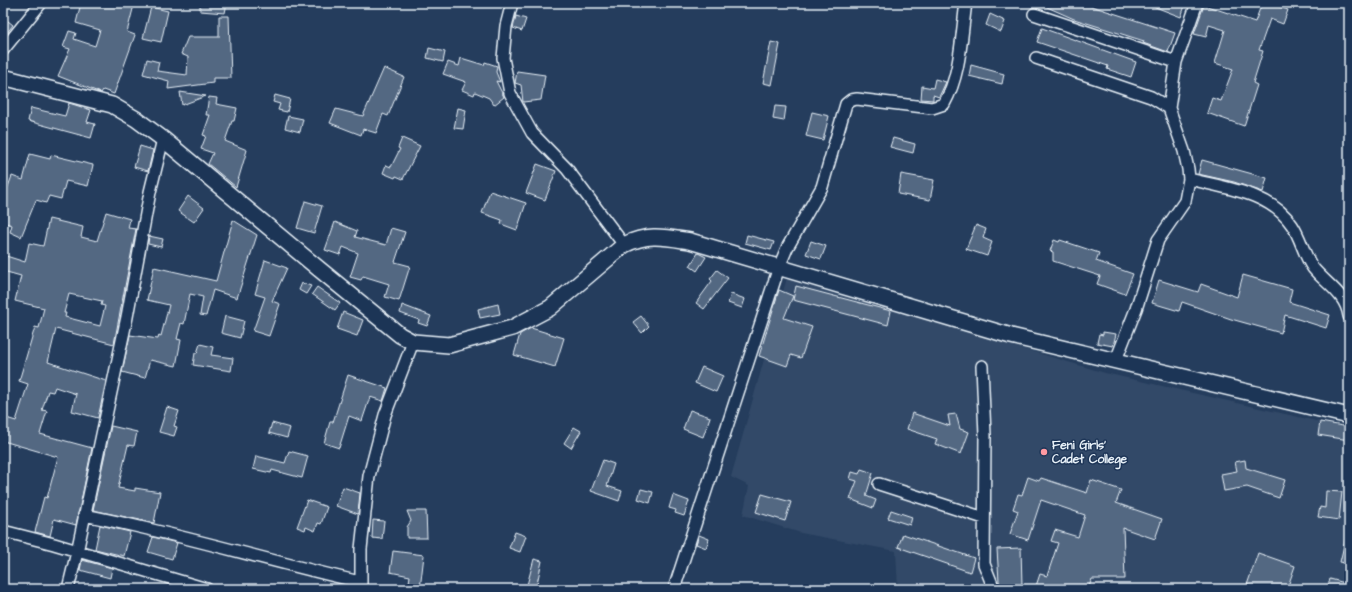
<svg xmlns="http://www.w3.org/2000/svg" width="1352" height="592" font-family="'Architects Daughter',sans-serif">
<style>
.built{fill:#334a68}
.building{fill:#536782;stroke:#e8f1f8;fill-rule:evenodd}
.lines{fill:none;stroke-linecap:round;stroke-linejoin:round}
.street-casing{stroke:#e8f1f8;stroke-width:14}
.secondary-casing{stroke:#e8f1f8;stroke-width:18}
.street{stroke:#1d3557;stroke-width:11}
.secondary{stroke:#1d3557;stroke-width:15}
.poi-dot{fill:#ff9aa2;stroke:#1d3557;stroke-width:1.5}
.labels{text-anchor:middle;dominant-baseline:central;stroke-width:3;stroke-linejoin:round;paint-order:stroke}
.poi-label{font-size:12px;font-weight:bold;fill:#e8f1f8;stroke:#1d3557;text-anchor:start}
</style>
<rect width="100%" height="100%" fill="#253d5d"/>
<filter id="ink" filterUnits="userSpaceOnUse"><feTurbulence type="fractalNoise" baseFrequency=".025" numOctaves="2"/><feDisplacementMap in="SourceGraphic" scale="8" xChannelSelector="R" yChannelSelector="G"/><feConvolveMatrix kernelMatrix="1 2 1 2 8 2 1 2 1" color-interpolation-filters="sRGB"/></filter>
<g filter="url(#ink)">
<path class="built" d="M787,278L1105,373L1320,422L1349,427V589H898L896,551L801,533L743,515L749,486L731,477Z"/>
<path class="building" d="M81,3H128L134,5L127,32L135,35L114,94L103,90L101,93L58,76L70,49L63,47L69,31L76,33L74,39L95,46L100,30L76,23Z
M200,3H227L225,13L200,11Z
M1038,3H1082L1175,33L1168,52L1143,43L1144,41L1074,19Z
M1145,3H1186L1181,17Z
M1262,3H1269L1288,10L1283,24L1270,19L1259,50L1263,51L1253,83L1257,85L1244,126L1207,113L1212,98L1221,101L1233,69L1215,63L1225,30L1209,25L1206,37L1194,34L1204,5L1255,22Z
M151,7L168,11L161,42L143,38Z
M990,14L1005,21L1001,32L986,25Z
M219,16H229L231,78H213V83L168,89L169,81L143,74L147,59L159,62L157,71L187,75L188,57L181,54L188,37H219Z
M516,16L526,19L522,31L513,28Z
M3,17L13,25L3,38Z
M1042,28L1136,62L1131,77L1107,69L1108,66L1037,42Z
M771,42L780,44L772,85L763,83Z
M429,48L445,52L443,62L427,58Z
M461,58L484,65L485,62L497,66L496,72L500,82L496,81L504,97L494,105L489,98L475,92L474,95L462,90L466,82L443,74L448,62L459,66Z
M971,65L1004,74L1002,84L969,76Z
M384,68L404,77L388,116L383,114L376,133L363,129L361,135L330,123L336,109L363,116Z
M517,71L545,75L541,100L523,102L521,85L515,83Z
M935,79L946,82L939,97L933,95V100L921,99L922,86L933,88Z
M180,92L206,96L182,105Z
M275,95L290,99L287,112L278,110L280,104L273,102Z
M209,97L217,98L216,104L237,108L234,121H232L225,141L247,150L236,187L208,164L213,153L201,149L206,136L203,135L210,115H206Z
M69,103L91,110L87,122L95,124L91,138L28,121L31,108L65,116Z
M775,106L786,107L784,121L773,119Z
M458,108L466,110L463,129L454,128Z
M812,112L829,116L823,140L806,136Z
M288,116L303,119L300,132L285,128Z
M402,138L420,146L403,179L396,176L395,178L383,173L386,165L391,167L400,149L398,148Z
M893,138L915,144L913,153L890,147Z
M140,146L153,150L148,171L134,167Z
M30,154L50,159L51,155L93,165L88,186L66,181L61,199L49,196L46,203L36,200L21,237L10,232L12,225L3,222V200L12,176L23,180Z
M1202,160L1267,178L1263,192L1234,182L1198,174Z
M537,164L556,171L545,200L526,193Z
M901,174L934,180L930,200L898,194Z
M490,191L526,203L517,230L501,224L502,220L482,213Z
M188,196L204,208L194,222L178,211Z
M305,201L322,206L314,233L297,228Z
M106,212L130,219L128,228L136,229L114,344L56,329L48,362L106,381L98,418L72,411L76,394L55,387L53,392L48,391L42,410L47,411L40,434L92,448L76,525L54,519L50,536L35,532L44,497L47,498L58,457L3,441V417L16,421L28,384L19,381L35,327L39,328L44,308L15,301L21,276L3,271V255L25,262L29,243L43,246L49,219L83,227L81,237L97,241ZM69,294L102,301L101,305L105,306L100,326L65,317L66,313H64Z
M233,220L257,235L237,298L213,290L206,316L200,315L203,297L190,294L184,324L181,323L177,339L181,340L176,366L150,360L145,378L122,372L130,335L158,339L159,335L161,336L169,305L147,300L154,267L216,281Z
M335,222L357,231L355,237L386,245L391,228L405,232L395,262L410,266L399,301L385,297L389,284L363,276L361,280L350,277L358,253L343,247L340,255L325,250Z
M976,225L986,229L983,238L992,242L987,256L966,249Z
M747,235L774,242L771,250L745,243Z
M149,236L163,239L161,247L148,244Z
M1054,240L1059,242L1060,240L1099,253L1096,261L1133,274L1125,294L1097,284L1100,276L1053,261V252L1050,251Z
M811,241L826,246L821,259L806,254Z
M698,253L706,257L697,271L690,266Z
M265,260L287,268L272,301L280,304L269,336L253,331L265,297L255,294Z
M717,270L728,278L704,309L696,303L712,281L710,279Z
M1243,275L1292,289L1289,302L1330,315L1326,328L1285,315L1281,333L1231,319L1182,302L1179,311L1152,303L1159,280L1198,292L1201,284L1237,297Z
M302,283L311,286L306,294L299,290Z
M796,286L891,311L888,325L793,300Z
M317,287L340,303L335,310L312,294Z
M779,290L793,296L784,318L812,327L801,358L791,355L787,366L759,356Z
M731,294L745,299L742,308L728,303Z
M498,304L500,314L480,318L478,309Z
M402,305L431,316L427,326L418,323L419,320L400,313Z
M343,312L363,320L357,336L337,329Z
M225,316L244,321L240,338L221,333Z
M641,316L649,326L642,333L633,322Z
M531,328L564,338L555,367L514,355L520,334Z
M1103,332L1116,334L1113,346L1097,343L1099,334L1103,335Z
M200,344L213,347L211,355L233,358L231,371L193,365L195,353H197Z
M702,367L723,376L716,392L695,383Z
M348,375L387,388L383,401L370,397L362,421L349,416L339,448L324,443L330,422H333Z
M167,407L179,411L174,426L177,427L174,436L159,432Z
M690,410L710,417L703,437L683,429Z
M912,413L950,426L948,415L956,414L960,429L969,432L961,454L935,444L937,439L907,429Z
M1320,422L1349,427V440L1318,435Z
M272,423L290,428L287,438L269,433Z
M111,426L137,432L134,446L128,445L118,488L135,491V488L160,492L154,523L93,510Z
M574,427L581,431L571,448L564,443Z
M289,451L308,456L302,478L272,470L271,473L253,469L256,456L285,463Z
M603,460L614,464L607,486L622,491L619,501L591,491Z
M1245,460L1246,468L1285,480L1279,498L1247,487L1224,491L1221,474L1237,471L1235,462Z
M861,469L873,473L866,496L876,500L873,508L850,499L857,481L850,479L852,472L859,474Z
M1028,477L1039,481L1041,478L1087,493L1091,480L1121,490L1116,503L1162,519L1155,539L1123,528L1125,579H1092L1088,589H1035L1040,574L1047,576L1058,543L1051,541L1055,530L1078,537L1085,515L1041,500L1028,540L1010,534L1018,511L1013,509L1018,494L1022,495Z
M343,487L360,493L358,514L336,506Z
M641,489L653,492L650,503L638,499Z
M1326,491L1342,492L1339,520L1318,517L1320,507L1325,508Z
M762,494L791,502L785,521L756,512Z
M673,495L689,501L684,516L675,513L676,510L669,508Z
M307,500L327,507L321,524L318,523L315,531L306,527L305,530L297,527Z
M891,510L912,517L910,525L888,518Z
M407,511H426L427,538H407V527L411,521Z
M373,520L384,521L382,539L372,538Z
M100,525L130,532L124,556L95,549Z
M515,532L526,536L520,552L509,548Z
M903,534L974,558L970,572L898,547Z
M699,535L709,539L706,548L696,544Z
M153,537L177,543L172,559L148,552Z
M1346,537H1349V564L1340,562Z
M1021,548L1022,586H1000L999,581L997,549Z
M393,551L424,555L420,589H408L410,576L390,572Z
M1258,553L1295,566L1287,589H1259L1247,585Z
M534,559L542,561L536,588L527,585Z
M82,560L112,568L110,578L80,570Z
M1330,579L1349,584V589H1327Z"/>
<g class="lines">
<defs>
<path id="street" d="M512,3L506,26L503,58L510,93L532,133L567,169L624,245
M1034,14L1176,62
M3,50L41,3
M1036,58L1151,97L1169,108L1184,151L1188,169L1189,179L1185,201L1158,240L1136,309L1116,360
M1169,108L1176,62L1197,3
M1189,179C1225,188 1270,192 1292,225C1301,238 1304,256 1313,268C1326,284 1346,294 1349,316
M982,366L985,435L984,564L994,589
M879,484L984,518
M84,515C177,533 268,561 360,582
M3,531L54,544L207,589
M68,589L77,552L127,317L150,192L163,139
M361,589V549L369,476L385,415L413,342
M674,589L779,267L787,248L822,187L846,104L851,100L857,99L932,108L944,104C961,74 961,37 966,3"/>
<path id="secondary" d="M3,77L112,105L136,119L163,139L319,269L400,335L413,342L449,345L512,328L550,308L624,245C648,233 664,237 690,241L1011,336L1349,416"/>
</defs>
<use href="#street" class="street-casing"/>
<use href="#secondary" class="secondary-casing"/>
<use href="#street" class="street"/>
<use href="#secondary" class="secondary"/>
</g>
</g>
<circle class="poi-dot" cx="1044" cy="452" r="4"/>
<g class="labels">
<g class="poi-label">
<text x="1052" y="445">Feni Girls'<tspan x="1052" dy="14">Cadet College</tspan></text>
</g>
</g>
<rect width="1352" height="592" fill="none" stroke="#1d3557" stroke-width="16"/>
<rect x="8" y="8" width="1336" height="576" fill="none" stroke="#e8f1f8" stroke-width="1.5" filter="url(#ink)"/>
</svg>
